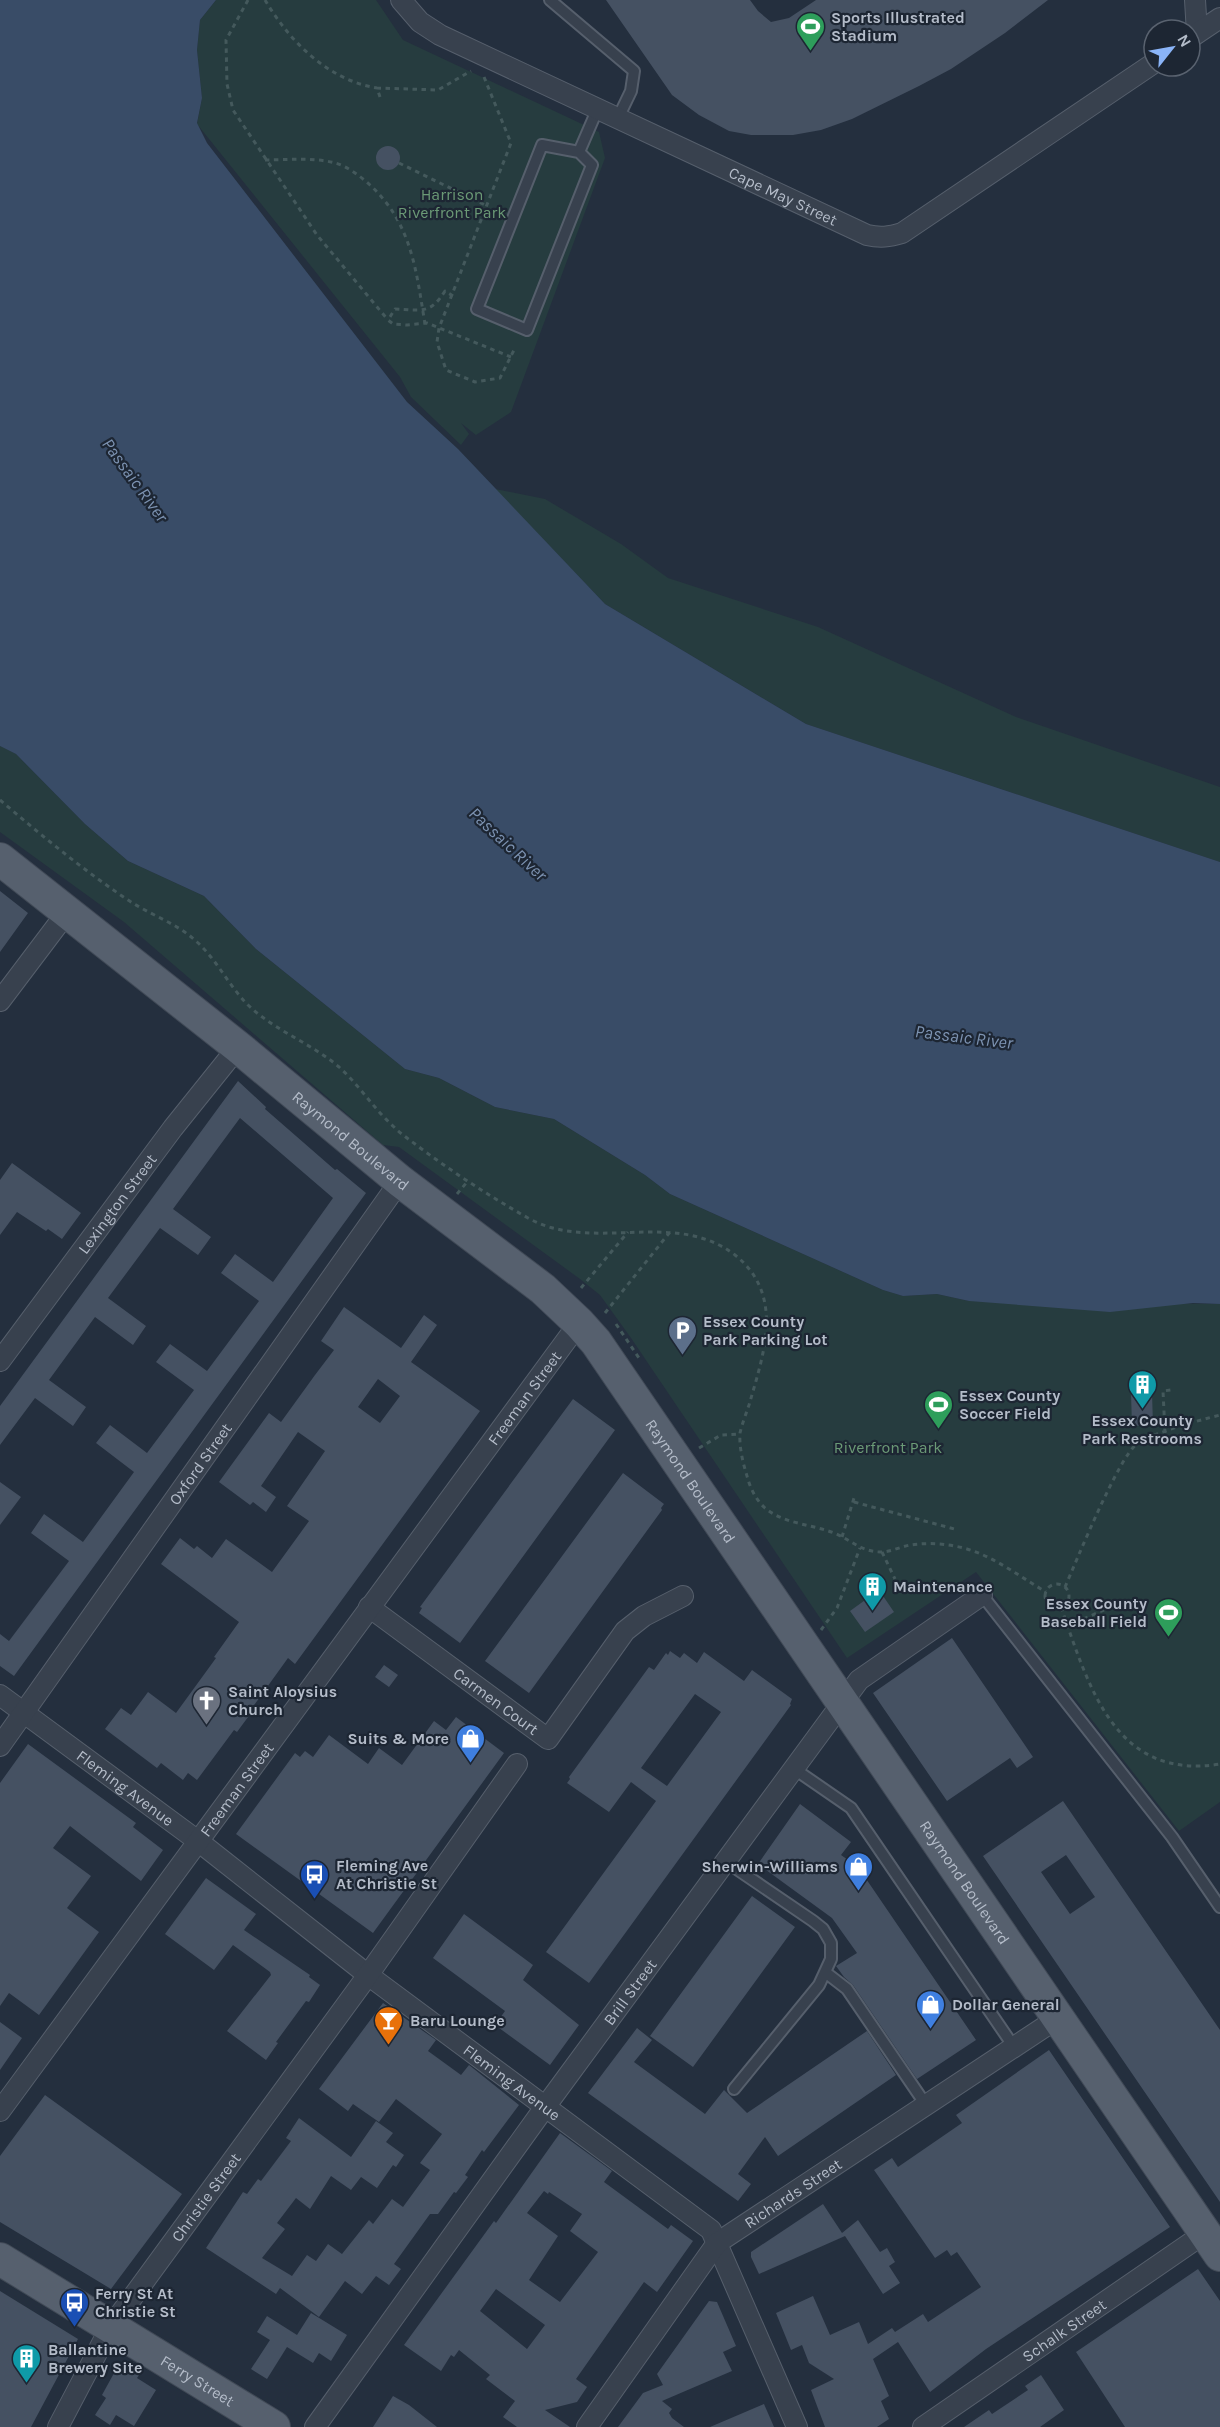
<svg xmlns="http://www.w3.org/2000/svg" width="1220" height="2427" font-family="Karla,sans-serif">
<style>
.green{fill:#263c3f}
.water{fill:#394c67}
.building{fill:#455162;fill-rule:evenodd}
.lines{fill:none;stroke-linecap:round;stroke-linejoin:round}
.lane-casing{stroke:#565f6c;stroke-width:14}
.street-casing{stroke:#565f6c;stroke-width:22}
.primary-casing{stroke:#414a57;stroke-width:34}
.path{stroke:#44595c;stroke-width:3;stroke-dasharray:4.5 4.5;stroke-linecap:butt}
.lane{stroke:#38414e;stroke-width:10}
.street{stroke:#38414e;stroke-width:20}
.primary{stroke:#56606e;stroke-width:32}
.labels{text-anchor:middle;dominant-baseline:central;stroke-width:4.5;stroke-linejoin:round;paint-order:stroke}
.poi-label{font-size:16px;font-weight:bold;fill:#b4bcc9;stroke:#1d2633;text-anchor:start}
.park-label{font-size:16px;fill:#6b9a76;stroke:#1d2633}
.street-label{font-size:16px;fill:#b4bcc9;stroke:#1d2633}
.water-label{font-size:18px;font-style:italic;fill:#7c92b1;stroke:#1d2633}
</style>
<rect width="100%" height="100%" fill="#242f3e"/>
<path class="green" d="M216,0H376L403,40L599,132L605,158L511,412L476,435L461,423L469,434L461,445L411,397L400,377L197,124L202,98L197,50L200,20Z
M495,489L545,499L621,544L668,578L818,627L1016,717L1220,787V862L806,724L605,604Z
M0,746L16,754L85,824L128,861L204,896L256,949L405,1069L439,1078L495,1107L554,1119L645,1175L670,1194L883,1290L903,1296L937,1294L969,1301L1220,1304V1802L1179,1831L976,1572L847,1658L631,1338L600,1295L580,1279L399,1147L383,1145L124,922L0,832Z"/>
<path class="water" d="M0,0H216L200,20L197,50L202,98L197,123L207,143L407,402L458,449L605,604L806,724L1220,862V1304L1193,1303L1110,1312L969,1301L937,1294L903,1296L883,1290L670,1194L645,1175L554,1119L495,1107L439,1078L405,1069L256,949L204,896L128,861L85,824L16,754L0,746Z"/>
<path class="building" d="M606,0H750L758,11L771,22L789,18L816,0H1048L1005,33L951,69L919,86L852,119L821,130L793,135H751L729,131L699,115L672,95Z
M376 158a12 12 0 1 1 24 0a12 12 0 1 1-24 0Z
M0,891L28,913L0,952Z
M238,1081L266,1107L265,1109L335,1170L337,1169L366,1193L14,1676L0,1666V1634L9,1641L69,1561L31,1533L44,1514L83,1542L134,1472L96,1443L110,1425L147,1453L194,1390L156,1362L170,1344L207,1371L259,1301L221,1273L235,1254L273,1282L333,1198L240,1118L173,1209L211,1237L198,1255L160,1228L108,1298L146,1326L133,1345L95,1317L49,1380L86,1407L73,1426L35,1398L0,1445V1406Z
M12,1163L81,1213L62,1239L48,1229L46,1231L17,1212L0,1235V1180Z
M344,1307L401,1348L424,1315L437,1325L411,1362L480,1411L295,1664L288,1658L252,1708L254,1709L237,1732L234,1730L197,1780L188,1773L183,1780L161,1763L157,1768L105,1729L121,1708L131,1715L148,1692L176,1713L216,1658L214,1657L239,1622L161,1564L180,1538L194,1549L197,1546L212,1558L226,1539L272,1572L309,1521L287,1506L325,1451L298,1432L261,1486L276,1497L266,1512L253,1502L250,1505L219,1482L269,1413L281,1422L315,1375L334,1350L321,1341ZM378,1379L400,1396L380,1423L358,1407Z
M1131,1393H1152L1153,1425L1132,1426Z
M573,1399L615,1430L460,1643L419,1613L422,1608L420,1607Z
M623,1473L664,1504L661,1508L662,1510L529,1693L485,1661Z
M0,1482L21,1497L0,1525Z
M879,1590L894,1612L865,1632L850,1611Z
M952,1638L1033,1757L1017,1768L1010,1758L947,1801L873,1693Z
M670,1651L680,1658L684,1653L697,1663L704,1652L744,1681L752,1670L792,1699L790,1704L791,1705L589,1983L546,1952L656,1801L631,1782L609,1812L567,1783L570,1779L569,1777L649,1667L654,1670L666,1653L668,1655ZM695,1694L721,1712L667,1786L641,1768Z
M384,1665L398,1675L389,1687L375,1677Z
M456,1717L504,1753L373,1933L236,1834L295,1753L300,1757L305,1751L313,1757L329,1735L368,1764L379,1748L402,1765L434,1721L446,1730Z
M28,1744L136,1823L133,1827L163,1850L141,1881L70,1826L53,1848L91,1876L67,1908L99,1932L39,2015L9,1993L0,2006V1783Z
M1063,1801L1220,2030V2202L983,1856ZM1066,1855L1095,1897L1070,1914L1041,1872Z
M800,1804L851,1842L841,1855L858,1867L976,2040L917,2079L853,1985L844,1977L836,1966L857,1953L832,1918L758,1864Z
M206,1878L256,1914L244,1930L310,1975L309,1977L320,1985L309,2002L306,2001L276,2042L278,2043L266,2060L227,2031L271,1975L270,1972L233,1945L214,1970L165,1934Z
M752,1896L795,1927L693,2067L650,2036Z
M464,1914L533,1965L523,1980L579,2025L550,2065L495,2025L505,2011L433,1958Z
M383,2003L436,2040L428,2051L461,2075L469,2065L519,2105L484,2152L482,2150L465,2175L468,2177L456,2193L454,2192L438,2214H430L394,2264L401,2269L389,2285L376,2276L362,2294L345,2281L319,2317L280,2288L276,2294L206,2248L243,2192L247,2194L258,2179L261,2181L291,2141L286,2138L299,2118L351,2157L376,2121L393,2133L386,2142L404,2155L396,2167L393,2165L377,2188L361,2177L351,2190L331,2176L310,2209L296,2198L277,2223L285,2229L262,2258L292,2276L307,2255L316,2261L328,2244L342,2254L369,2220L373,2224L392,2199L403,2207L430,2170L420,2163L442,2134L396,2099L379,2122L353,2104L348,2111L319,2089Z
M0,2022L22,2038L0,2070Z
M637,2028L652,2040L634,2062L705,2114L724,2090L747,2113L867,2031L896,2075L778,2156L765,2137L738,2174L751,2184L738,2201L588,2093Z
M1049,2050L1170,2227L986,2349L930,2392L898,2342L873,2359L889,2396L881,2401L889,2419L877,2427H825L811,2390L834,2379L809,2363L802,2345L791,2350L776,2313L813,2296L830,2335L859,2322L868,2344L892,2328L895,2332L923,2314L928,2322L981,2287L957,2252L951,2256L947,2250L935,2258L874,2170L892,2158L898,2167L962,2123L956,2115Z
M45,2095L182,2194L111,2289L0,2222V2156Z
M560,2133L612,2171L604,2182L668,2229L671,2225L693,2241L657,2292L644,2282L576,2379L587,2387L577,2402L545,2410L570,2427H517L503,2417L515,2401L486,2379L490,2375L459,2350L454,2357L451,2355L441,2371L404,2345L494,2221L496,2223ZM544,2191L548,2194L549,2192L582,2214L570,2231L598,2252L560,2302L529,2280L558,2236L527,2213ZM496,2289L545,2325L527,2349L480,2311Z
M823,2204L842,2233L858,2220L880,2252L887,2248L895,2262L889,2266L900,2283L883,2294L845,2236L759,2274L751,2257V2252Z
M1198,2269L1220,2301V2427H1125L1076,2352Z
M0,2291L78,2339L31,2427H0Z
M709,2301L717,2302L736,2346L723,2352L732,2371L662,2401L672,2409L669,2413L672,2418L684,2427H618L643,2393L663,2385L657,2374Z
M311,2313L347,2335L331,2361L319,2353L313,2363L287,2347L267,2379L251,2369L270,2340L257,2332L267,2316L297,2335Z
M119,2364L139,2375L137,2378L156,2390L134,2426L116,2415L110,2425L95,2415L106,2398L102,2395Z
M1041,2375L1064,2410L1040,2427H964L989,2410L992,2414L1028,2390L1025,2386Z
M393,2396L409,2405L437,2427H373Z
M764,2404L774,2427H710Z"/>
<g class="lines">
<defs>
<path id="lane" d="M550,0L634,71L631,91L618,118
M542,145L579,152L592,165L527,330L477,309Z
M579,152L598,108
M982,1595L1172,1837L1220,1907
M793,1768L851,1808L1014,2047
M725,1861L813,1921L823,1929L831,1943V1959L819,1985L734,2089
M825,1972L847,1989L926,2105"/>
<g id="street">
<path id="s1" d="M401,0L420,22L440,35L867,235C880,238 889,237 902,233L1154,63"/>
<path d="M1195,0L1197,33"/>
<path d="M1190,38L1220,18"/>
<path d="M0,1001L68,911"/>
<path id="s2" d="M0,1361L173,1128L238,1047"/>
<path id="s3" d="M369,1607L548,1739L625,1631L644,1616L683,1596"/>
<path id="s4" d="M0,1695L198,1841L368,1975L711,2230L797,2427"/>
<path id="s5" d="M0,1746L400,1181"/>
<path id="s6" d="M0,2111L579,1323"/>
<path id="s7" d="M58,2427L110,2328L368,1975L517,1764"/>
<path id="s8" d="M315,2427L545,2107L859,1680L982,1595"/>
<path id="s9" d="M587,2427L717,2243L1058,2018"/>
<path id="s10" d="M923,2427L1205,2233"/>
</g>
<g id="primary">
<path id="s11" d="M0,859L238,1047L400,1181L543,1289L579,1323L596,1342L1220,2255"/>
<path id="s12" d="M0,2259L274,2427"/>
</g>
</defs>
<use href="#lane" class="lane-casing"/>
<use href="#street" class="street-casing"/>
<use href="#primary" class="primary-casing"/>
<path class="path" d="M248,0L226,40L227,84L233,110L317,235L388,320
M265,0C290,42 328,80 377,88
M484,77L511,143L439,328L437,342L446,370L475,382L500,378L515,348
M380,97L377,88L438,90L471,71
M265,160C287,160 313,157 335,163C347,166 360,176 370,185C412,224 416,270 425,324
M399,163L487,206
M453,296L445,291C430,315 421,310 395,309L388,320L393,324L407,325L427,323L511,357
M0,800C41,835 83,870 128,900C150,915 177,923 197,942C217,960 229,986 248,1005C275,1031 311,1043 339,1067C359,1085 374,1109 394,1127C403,1136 413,1142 423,1150C457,1175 491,1197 528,1218C592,1254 674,1208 735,1255C785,1295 764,1353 749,1405C746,1414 742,1424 740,1433C739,1447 743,1463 747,1476C750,1488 756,1500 765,1508C784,1524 811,1524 834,1533C850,1539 861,1552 881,1552C890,1552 900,1547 910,1545C924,1543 939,1543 954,1546C987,1551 1017,1575 1046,1592
M457,1194L467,1182
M581,1288L628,1232
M605,1313L670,1232
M616,1324L639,1358
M1165,1433L1163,1391L1171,1390
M699,1448L721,1435L740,1434
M854,1502L958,1530
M842,1537L854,1498
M882,1552L895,1579
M1045 1596a12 12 0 1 1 24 0a12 12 0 1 1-24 0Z
M1065,1587C1076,1562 1119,1456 1137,1444C1157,1431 1197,1421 1220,1415
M1061,1607C1089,1687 1115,1781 1220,1764
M1067,1626L1104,1610
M821,1630L837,1608L860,1548"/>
<use href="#lane" class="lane"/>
<use href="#street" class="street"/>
<use href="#primary" class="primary"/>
</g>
<defs>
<symbol id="stadium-pin" viewBox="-11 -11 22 30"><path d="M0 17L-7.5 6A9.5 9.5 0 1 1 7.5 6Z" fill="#2e9e5b" stroke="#1d2633"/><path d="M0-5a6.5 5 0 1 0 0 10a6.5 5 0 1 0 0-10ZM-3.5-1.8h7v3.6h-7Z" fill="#fff"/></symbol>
<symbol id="parking-pin" viewBox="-11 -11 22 30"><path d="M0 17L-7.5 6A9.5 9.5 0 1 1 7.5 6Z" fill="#5c6f8a" stroke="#1d2633"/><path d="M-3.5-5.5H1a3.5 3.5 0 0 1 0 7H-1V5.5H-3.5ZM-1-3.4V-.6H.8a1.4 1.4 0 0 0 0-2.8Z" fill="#fff"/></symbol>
<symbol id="building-pin" viewBox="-11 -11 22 30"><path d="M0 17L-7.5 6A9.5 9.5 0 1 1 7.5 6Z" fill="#0f9aa8" stroke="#1d2633"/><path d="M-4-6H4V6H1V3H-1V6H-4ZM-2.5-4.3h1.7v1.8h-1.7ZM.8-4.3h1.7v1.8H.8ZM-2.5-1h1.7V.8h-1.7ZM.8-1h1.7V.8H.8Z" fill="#fff"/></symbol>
<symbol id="church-pin" viewBox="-11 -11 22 30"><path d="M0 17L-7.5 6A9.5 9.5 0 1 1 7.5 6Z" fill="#6b7280" stroke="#1d2633"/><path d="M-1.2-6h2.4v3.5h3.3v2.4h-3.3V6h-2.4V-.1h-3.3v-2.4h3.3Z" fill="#fff"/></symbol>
<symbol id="shop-pin" viewBox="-11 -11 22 30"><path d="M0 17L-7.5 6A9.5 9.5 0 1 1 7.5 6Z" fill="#3f7fe0" stroke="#1d2633"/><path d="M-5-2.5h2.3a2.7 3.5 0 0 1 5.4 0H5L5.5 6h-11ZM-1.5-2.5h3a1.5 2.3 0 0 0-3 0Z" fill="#fff"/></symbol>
<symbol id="bus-pin" viewBox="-11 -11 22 30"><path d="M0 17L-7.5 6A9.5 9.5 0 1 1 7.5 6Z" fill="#1a4fb4" stroke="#1d2633"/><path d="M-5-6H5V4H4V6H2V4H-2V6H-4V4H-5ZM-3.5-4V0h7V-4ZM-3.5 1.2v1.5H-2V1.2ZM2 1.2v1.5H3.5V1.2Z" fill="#fff"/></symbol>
<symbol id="bar-pin" viewBox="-11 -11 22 30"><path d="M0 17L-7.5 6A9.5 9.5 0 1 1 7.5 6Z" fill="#e8710a" stroke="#1d2633"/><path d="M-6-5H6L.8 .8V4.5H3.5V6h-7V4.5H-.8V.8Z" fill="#fff"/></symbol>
</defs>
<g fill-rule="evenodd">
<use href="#stadium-pin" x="794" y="10" width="33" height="45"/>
<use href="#parking-pin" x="666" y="1314" width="33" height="45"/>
<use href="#building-pin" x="1126" y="1368" width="33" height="45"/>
<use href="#stadium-pin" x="922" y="1388" width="33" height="45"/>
<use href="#building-pin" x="856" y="1570" width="33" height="45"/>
<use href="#stadium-pin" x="1152" y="1596" width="33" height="45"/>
<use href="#church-pin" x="190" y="1684" width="33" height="45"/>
<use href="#shop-pin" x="454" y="1722" width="33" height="45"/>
<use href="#shop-pin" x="842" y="1850" width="33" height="45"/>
<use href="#bus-pin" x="298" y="1858" width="33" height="45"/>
<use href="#shop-pin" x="914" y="1988" width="33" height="45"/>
<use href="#bar-pin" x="372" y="2004" width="33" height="45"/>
<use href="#bus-pin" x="58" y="2286" width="33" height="45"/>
<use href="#building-pin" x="10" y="2342" width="33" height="45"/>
</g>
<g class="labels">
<g class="poi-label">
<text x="831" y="17">Sports Illustrated<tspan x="831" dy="18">Stadium</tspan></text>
<text x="703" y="1321">Essex County<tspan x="703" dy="18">Park Parking Lot</tspan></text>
<text x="959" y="1395">Essex County<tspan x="959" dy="18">Soccer Field</tspan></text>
<text x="1142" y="1420" text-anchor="middle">Essex County<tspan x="1142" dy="18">Park Restrooms</tspan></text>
<text x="893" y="1586">Maintenance</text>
<text x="1147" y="1603" text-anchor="end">Essex County<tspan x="1147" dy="18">Baseball Field</tspan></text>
<text x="228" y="1691">Saint Aloysius<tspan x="228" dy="18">Church</tspan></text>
<text x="449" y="1738" text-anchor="end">Suits &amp; More</text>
<text x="336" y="1865">Fleming Ave<tspan x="336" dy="18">At Christie St</tspan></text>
<text x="838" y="1866" text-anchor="end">Sherwin-Williams</text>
<text x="952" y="2004">Dollar General</text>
<text x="410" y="2020">Baru Lounge</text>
<text x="95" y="2293">Ferry St At<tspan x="95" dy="18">Christie St</tspan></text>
<text x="48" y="2349">Ballantine<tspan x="48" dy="18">Brewery Site</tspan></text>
</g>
<g class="park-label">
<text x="452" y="194">Harrison<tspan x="452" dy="18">Riverfront Park</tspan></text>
<text x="888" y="1447">Riverfront Park</text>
</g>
<g class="street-label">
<text stroke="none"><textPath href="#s1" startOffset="432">Cape May Street</textPath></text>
<text stroke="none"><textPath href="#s11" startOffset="450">Raymond Boulevard</textPath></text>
<text stroke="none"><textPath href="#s2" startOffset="196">Lexington Street</textPath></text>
<text stroke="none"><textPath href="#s6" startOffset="885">Freeman Street</textPath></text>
<text stroke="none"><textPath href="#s5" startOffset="346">Oxford Street</textPath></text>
<text stroke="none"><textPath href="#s11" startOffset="936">Raymond Boulevard</textPath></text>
<text stroke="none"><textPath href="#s3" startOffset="158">Carmen Court</textPath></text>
<text stroke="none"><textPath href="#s4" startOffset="156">Fleming Avenue</textPath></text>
<text stroke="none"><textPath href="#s6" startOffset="399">Freeman Street</textPath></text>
<text stroke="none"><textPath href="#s11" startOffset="1422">Raymond Boulevard</textPath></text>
<text stroke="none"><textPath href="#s8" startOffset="537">Brill Street</textPath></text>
<text stroke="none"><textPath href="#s4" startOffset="642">Fleming Avenue</textPath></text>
<text stroke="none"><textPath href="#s9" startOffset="316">Richards Street</textPath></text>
<text stroke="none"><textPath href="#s7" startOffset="274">Christie Street</textPath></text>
<text stroke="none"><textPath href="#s10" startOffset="171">Schalk Street</textPath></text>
<text stroke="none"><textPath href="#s12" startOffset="232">Ferry Street</textPath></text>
</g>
<g class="water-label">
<text transform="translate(135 480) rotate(54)">Passaic River</text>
<text transform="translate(508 844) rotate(43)">Passaic River</text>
<text transform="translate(964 1037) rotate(7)">Passaic River</text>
</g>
</g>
<g transform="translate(1172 48) rotate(59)"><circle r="28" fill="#1d2633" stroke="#59626f" stroke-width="1.5"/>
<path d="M0-4.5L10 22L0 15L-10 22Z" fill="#8ab4f8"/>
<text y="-9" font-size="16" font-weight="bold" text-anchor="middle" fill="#b4bcc9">N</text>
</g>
</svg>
